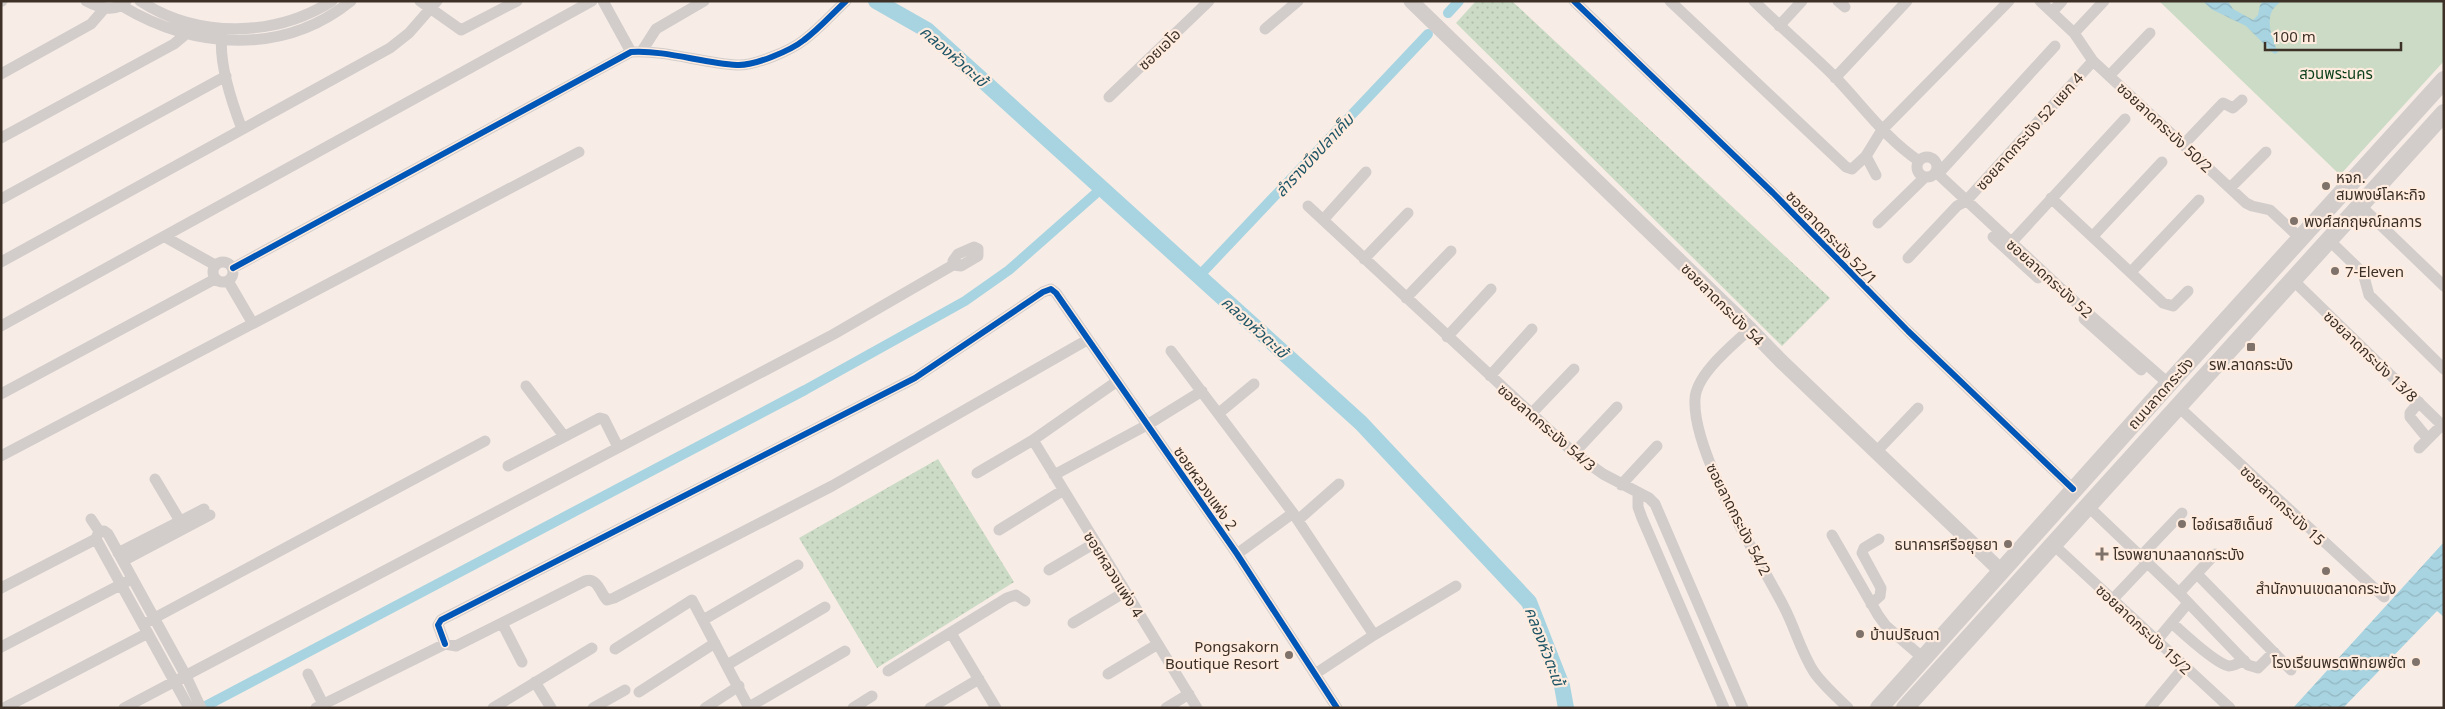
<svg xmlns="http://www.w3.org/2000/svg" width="2445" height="709" font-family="'Noto Sans','Noto Sans Thai',sans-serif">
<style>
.grass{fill:url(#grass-dots)}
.green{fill:#cbdbc5}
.water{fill:url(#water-waves)}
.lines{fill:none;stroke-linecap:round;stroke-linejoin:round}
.canal{stroke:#a8d4e1;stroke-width:10}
.river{stroke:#a8d4e1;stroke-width:16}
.minor{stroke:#d2cdcb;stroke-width:11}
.secondary{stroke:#d2cdcb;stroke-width:15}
.primary{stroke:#d2cdcb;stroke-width:18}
.cycleway-casing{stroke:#ffecdf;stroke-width:9}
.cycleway{stroke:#0057b8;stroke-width:6}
.poi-dot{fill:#7e726a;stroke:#ffecdf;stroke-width:2}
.labels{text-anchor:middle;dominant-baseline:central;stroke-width:4.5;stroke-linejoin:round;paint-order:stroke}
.street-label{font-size:15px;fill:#3c3027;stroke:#ffecdf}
.park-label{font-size:15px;fill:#0a3e18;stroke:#ffecdf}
.poi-label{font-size:15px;fill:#3c3027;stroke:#ffecdf;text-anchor:start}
.water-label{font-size:16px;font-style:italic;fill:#1f5667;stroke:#ffecdf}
</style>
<defs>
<pattern id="grass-dots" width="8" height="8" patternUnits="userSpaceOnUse" patternTransform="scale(1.25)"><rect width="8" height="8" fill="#cbdbc5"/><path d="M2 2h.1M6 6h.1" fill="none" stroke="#afbca9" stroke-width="1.8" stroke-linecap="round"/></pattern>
<pattern id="water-waves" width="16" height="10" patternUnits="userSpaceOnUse" patternTransform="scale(1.25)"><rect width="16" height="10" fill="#a8d4e1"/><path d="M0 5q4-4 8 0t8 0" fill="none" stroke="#92b6c1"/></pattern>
</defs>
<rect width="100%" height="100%" fill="#f8ede6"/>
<path class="grass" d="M1476,1H1512L1830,298L1782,346L1456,23Z
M938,459L1014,582L877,668L799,538Z"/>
<path class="green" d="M2159,1H2444V61L2340,175Z"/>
<path class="water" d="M2203,1H2228L2233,9L2253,20L2258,15L2260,5L2263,1H2281C2278,4 2274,7 2272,11C2266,22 2273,42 2278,52L2275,54L2272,52L2246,26L2211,9Z
M2444,542V617L2437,611L2343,708H2293Z"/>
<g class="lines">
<path class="canal" d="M1448,13L1459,1
M1199,276L1428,34
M202,708L805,390L965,301L1009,270L1102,188"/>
<path class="river" d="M876,1L927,30L1361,423L1529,602L1562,686L1566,708"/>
<path class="minor" d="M1,1H2
M86,1C99,8 115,13 126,1
M140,1C198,39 275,37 332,1
M420,1L461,30L517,1
M603,1L631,52
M1574,1L1773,193L1908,331L2073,489
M1670,1L1846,167L1852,169L1866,156L1882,130L2009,1
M1754,1C1780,27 1809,51 1835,77C1863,106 1885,138 1919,161
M1838,1L1845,7
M2040,1L2074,33L2093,61L2246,203L2252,206L2270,210L2300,238
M122,6C194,49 283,56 351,1
M2052,12L2062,1
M1779,26L1802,1
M1265,29L1298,1
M2074,33L2104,1
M222,34C218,63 232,103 242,129
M642,51L656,29L704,1
M1,74L91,24L104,9
M2109,76L2150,33
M1835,78L1907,1
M1109,97L1209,1
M1,138L174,44L186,34
M2184,144L2223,103L2233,108L2242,100
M1866,156L1876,175
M1917 167a10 10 0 1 1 20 0a10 10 0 1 1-20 0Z
M1937,169L1938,174L2083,309L2169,384
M1938,174L2055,46
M2230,188L2266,152
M2051,198L2163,303L2173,306L2188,291
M1,199L226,76
M1308,206L1574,453L1603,474L1649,498L1655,504L1743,708
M2365,210L2444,286
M1323,220L1366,172
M1878,223L1925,177
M2093,236L2162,162
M165,237L215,265
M1993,237L2038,278
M2333,244L2363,273L2369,295L2444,369
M2008,249V246L2125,119
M1908,258L1957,206L1966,201L2093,61
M1364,259L1408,213
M213 272a10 10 0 1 1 20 0a10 10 0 1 1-20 0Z
M1,262L390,48L409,33L437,1
M233,268L631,52C667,50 701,63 737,65C754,66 790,51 804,40C819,29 832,14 846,1
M2131,272L2199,200
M228,281L252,322
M2298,285L2444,427
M1406,298L1451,251
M2084,319L2141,370
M1,326L592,1
M1750,329C1733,345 1696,374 1695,399C1692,453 1758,557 1784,607C1795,628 1801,652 1814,672C1823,685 1837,697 1848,708
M1447,337L1491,289
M1171,351L1293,513L1374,635
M1490,376L1532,329
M526,386L564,436
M1,394L215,279
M2419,402L2410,413V417L2428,439
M2183,411L2384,597
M1219,413L1254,384
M1531,414L1574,369
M1033,440L1197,708
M2419,448L2442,425
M1876,452L1918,408
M1574,453L1617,407
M1,456L579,152
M508,466L600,418L604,419L618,447
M977,473L1033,440L1116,382
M1054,475L1147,425L1202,391
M155,479L180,521
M1621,485L1657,446
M1638,492V507L1642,518L1724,708
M2093,511L2179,593L2248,665L2258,668L2274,652
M91,519L99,531
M1298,520L1339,484
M999,530L1062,491
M1832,535L1878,615L1886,626L1923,658
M2058,549L2230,708
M118,553L204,509
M1237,554L1293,513
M2141,556L2182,513
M123,561L210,515
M1049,570L1095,543
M2197,574L2291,670
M1,588L96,539
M2179,593L2215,554
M2113,599L2148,562
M1871,604L1880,596L1881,588L1862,553L1864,548L1879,539
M703,620L798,565
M147,622L485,441
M502,623L522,662
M1073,623L1125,592
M2172,623C2183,633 2216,664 2229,666C2234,666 2239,663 2244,660
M951,633L996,708
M2158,639L2188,603
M445,644L438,625L441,620L915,378L1043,292L1051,289L1056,293L1237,554L1337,708
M1,647L126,582
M615,649L692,600L749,708
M727,665L825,607
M888,671L1007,598L1016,595L1025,601
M308,674L323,704
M1108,674L1158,644
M1315,674L1374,635L1456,586
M535,682L551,708
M639,692L715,643
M749,707L845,651
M4,708L148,633
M124,708L834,334L953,265L961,266L978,256V249L974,247L958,254L953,261V265
M189,708L96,539L99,531H104L108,534L186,676L201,708
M316,708L445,644L456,646L585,581C598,577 600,593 607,600L614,598L832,486L1087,340
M493,708L592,648
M593,708L625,690
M705,708L739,686
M853,708L872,696
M930,708L979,679
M1166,708L1189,694
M2150,708L2184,667"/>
<path class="secondary" d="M1411,1L1750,329L1781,361L2001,571"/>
<path class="primary" d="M1879,708L2164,389L2444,80
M1905,708L2444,113"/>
<defs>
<path id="cycleway" d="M1574,1L1773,193L1908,331L2073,489
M233,268L631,52C667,50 701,63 737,65C754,66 790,51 804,40C819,29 832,14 846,1
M445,644L438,625L441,620L915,378L1043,292L1051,289L1056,293L1237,554L1337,708"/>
</defs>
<use href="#cycleway" class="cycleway-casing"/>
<use href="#cycleway" class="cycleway"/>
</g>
<g class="poi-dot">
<circle cx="2326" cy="186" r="5"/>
<circle cx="2294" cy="221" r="5"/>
<circle cx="2335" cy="271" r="5"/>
<rect x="2246" y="342" width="10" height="10" rx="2.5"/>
<circle cx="2182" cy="524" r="5"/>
<circle cx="2008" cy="544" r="5"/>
<path d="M2099.5 546.5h5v5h5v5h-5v5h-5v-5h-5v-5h5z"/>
<circle cx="2326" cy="571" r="5"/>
<circle cx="1860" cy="634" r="5"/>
<circle cx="1289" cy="655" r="5"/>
<circle cx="2416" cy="662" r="5"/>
</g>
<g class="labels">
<g class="street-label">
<text transform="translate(1159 49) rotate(-44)">ซอยเอโอ</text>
<text transform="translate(2165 127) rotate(43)">ซอยลาดกระบัง 50/2</text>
<text transform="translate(2029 131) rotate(-48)">ซอยลาดกระบัง 52 แยก 4</text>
<text transform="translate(1832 237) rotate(46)">ซอยลาดกระบัง 52/1</text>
<text transform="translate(2050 278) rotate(42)">ซอยลาดกระบัง 52</text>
<text transform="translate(1723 304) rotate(45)">ซอยลาดกระบัง 54</text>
<text transform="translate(2371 356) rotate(44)">ซอยลาดกระบัง 13/8</text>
<text transform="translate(2160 393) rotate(-48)">ถนนลาดกระบัง</text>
<text transform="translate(1547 427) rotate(41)">ซอยลาดกระบัง 54/3</text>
<text transform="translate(1206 488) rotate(55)">ซอยหลวงแพ่ง 2</text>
<text transform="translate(2283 505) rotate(43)">ซอยลาดกระบัง 15</text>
<text transform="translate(1739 519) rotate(63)">ซอยลาดกระบัง 54/2</text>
<text transform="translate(1114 574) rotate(58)">ซอยหลวงแพ่ง 4</text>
<text transform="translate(2144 629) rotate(43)">ซอยลาดกระบัง 15/2</text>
</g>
<g class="park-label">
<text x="2336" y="73">สวนพระนคร</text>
</g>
<g class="poi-label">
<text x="2336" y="177">หจก.<tspan x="2336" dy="17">สมพงษ์โลหะกิจ</tspan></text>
<text x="2304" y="221">พงศ์สกฤษณ์กลการ</text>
<text x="2345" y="271">7-Eleven</text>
<text x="2251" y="364" text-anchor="middle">รพ.ลาดกระบัง</text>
<text x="2192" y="524">ไอช์เรสซิเด็นช์</text>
<text x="1998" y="544" text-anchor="end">ธนาคารศรีอยุธยา</text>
<text x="2113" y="554">โรงพยาบาลลาดกระบัง</text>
<text x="2326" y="588" text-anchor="middle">สำนักงานเขตลาดกระบัง</text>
<text x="1870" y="634">บ้านปริณดา</text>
<text x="1279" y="646" text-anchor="end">Pongsakorn<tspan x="1279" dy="17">Boutique Resort</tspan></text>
<text x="2406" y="662" text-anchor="end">โรงเรียนพรตพิทยพยัต</text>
</g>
<g class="water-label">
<text transform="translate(954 56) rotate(41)">คลองหัวตะเข้</text>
<text transform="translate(1314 155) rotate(-47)">ลำรางบึงปลาเค็ม</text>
<text transform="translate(1255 327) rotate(42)">คลองหัวตะเข้</text>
<text transform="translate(1545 646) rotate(69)">คลองหัวตะเข้</text>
</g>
</g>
<rect width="2445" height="709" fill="none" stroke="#3c3027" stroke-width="5"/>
<path d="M2265 42v8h136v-8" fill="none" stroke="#3c3027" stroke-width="2.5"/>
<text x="2272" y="42" font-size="15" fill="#3c3027" stroke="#ffecdf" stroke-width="4" paint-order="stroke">100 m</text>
</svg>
